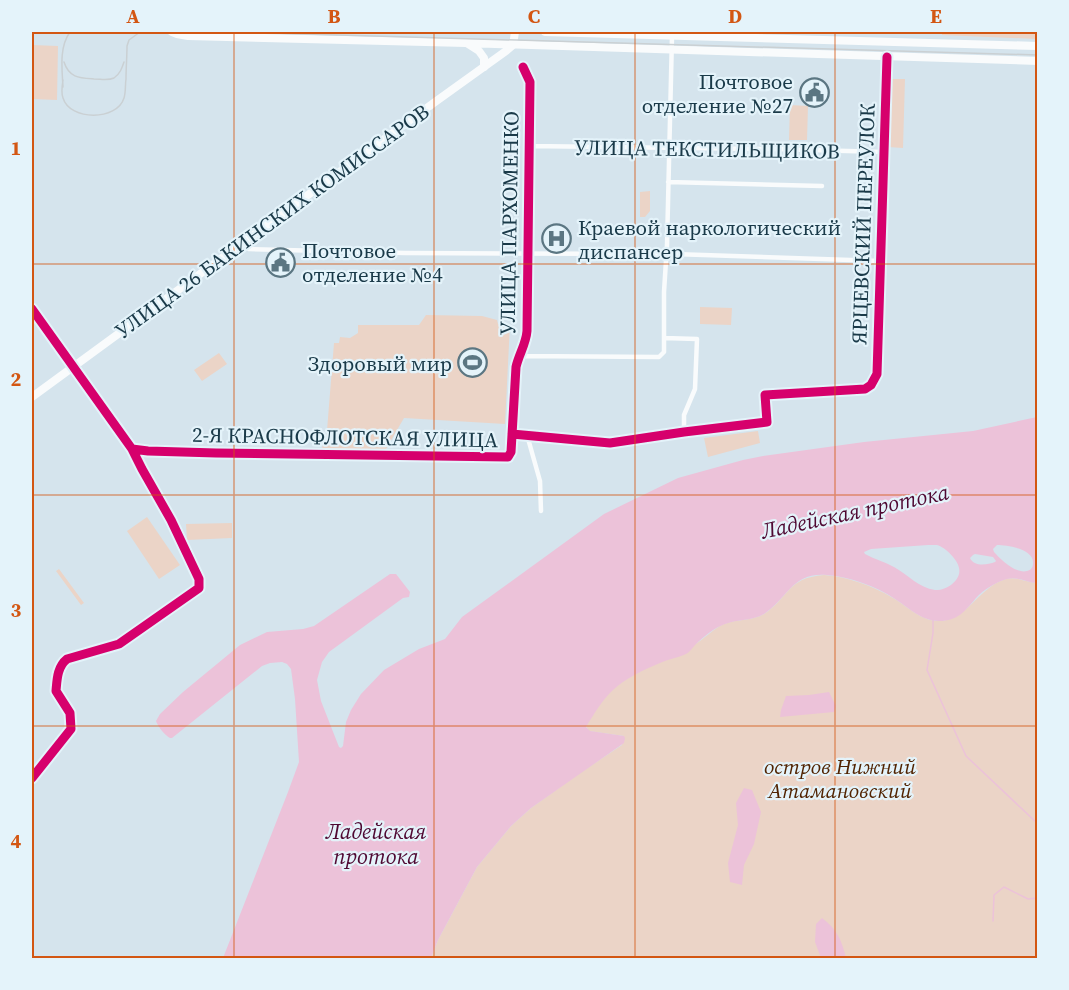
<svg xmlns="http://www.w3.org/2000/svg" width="1069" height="990" font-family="'Source Serif 4',serif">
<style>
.green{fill:#ebd4c7}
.water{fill:#ecc2d9;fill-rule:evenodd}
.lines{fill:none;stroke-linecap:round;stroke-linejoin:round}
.stream{stroke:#ecc2d9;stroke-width:1.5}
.minor{stroke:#f9fbfc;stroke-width:4.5}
.primary{stroke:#f9fbfc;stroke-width:8}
.trunk{stroke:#f9fbfc;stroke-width:8}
.tram{stroke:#cad0d3;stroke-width:1.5}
.cycleway-casing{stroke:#e4f3fa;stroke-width:13}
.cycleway{stroke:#d6006c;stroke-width:9}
.grid{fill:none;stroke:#d35612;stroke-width:1.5;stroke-opacity:0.55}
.labels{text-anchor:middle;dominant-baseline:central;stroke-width:4.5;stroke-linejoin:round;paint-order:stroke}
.poi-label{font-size:21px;fill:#1a3a49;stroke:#e4f3fa;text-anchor:end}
.street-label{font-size:21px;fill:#1a3a49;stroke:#e4f3fa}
.park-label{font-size:21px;font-style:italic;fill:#512301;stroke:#e4f3fa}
.water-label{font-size:22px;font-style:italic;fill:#4f0832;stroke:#e4f3fa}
.neatline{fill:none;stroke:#d35612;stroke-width:2}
.grid-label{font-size:20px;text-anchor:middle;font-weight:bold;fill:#d35612}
</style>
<rect width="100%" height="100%" fill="#d5e4ed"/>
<path class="green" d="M942,32H1037V39L942,35Z
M32,45L58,46L57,100L32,99Z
M890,79H905L903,148L888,147Z
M790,105L808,106L807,140H789Z
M650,191V211L645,217H640V192Z
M700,307L732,308L731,325L700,324Z
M426,315L482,316L497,320L498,324H510L505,424L404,418L386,449L322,450L323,443H326L334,343H339L340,337L350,338L358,333V325H419Z
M219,353L227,364L202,381L194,370Z
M758,431L760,443L708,457L704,438Z
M147,517L180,565L159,579L127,531Z
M232,523V538L187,540L186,524Z
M59,569L84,603L81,605L56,571Z
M824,575C848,577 871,585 893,598C907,606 920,620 937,621C967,622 978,587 1006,579C1017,576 1026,583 1037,583V958H431L438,940L477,867L511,826L531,808L580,773L622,745L624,736L589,731L586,726C594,713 602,699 613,689C636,669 668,661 694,645C704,639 713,629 724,624C737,619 752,621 764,614C789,598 786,578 824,575Z"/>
<path class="water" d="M1037,417V583C1027,583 1018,576 1007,579C996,582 983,590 976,598C965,611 958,621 939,621C922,621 909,608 895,599C876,586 850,577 827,575C792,572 788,598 764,614C752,621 738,619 725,624C714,628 703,637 695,645C692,648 690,652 686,654C678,658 668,659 660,663C645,669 624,679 613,690C602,700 594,714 586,727L590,731L624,736L625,738L624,743L531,808L511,826L477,867L438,940L431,958H223L288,792L299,762L295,699L291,669L287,664L282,662L270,663L262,666L172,738H170C165,735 158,727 156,721L160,714L183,692L240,645L267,632L303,629L314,626L390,574H396L410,592L409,597L403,598L329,652L322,662L317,680L321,701L339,747L341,748L343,746L346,722L351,710L361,694L384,670L419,649L445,639L462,617L604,514L678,478L743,460L763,456L864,442L973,431ZM928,545C931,545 934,545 937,545C945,547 958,560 959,568C962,580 946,591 935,590C919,588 907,574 894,567C885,562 874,559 865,554L864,552L871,549ZM997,545C1008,545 1035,549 1033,564C1033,567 1031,570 1027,571C1016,574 1001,560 994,552L993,549ZM975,554L993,557L996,561L995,562C987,565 974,567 970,558L973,555Z
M829,692L836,706L834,712L780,717L781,710L786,696L809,695Z
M744,788L752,790L761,812L754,844L744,865L742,885L730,882L728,863L738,825L736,803Z
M822,918C837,929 842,941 846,958H821L815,942L816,924Z"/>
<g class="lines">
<path class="stream" d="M933,620V633L927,670L966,756L1038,824
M993,921L994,895L1004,887L1028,899L1038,898"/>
<path class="minor" d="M529,146L774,149L884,152
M668,182L822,186
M239,246L249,249L405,253L673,254L880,261
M32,309L132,449L142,469L171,520L199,579V588L119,644L67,659C57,667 57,680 56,691L70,713L71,729L32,778
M664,338L697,339L695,389L684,415V432
M519,356L659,357L664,352V292L667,245L672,36
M512,434L610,443L684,432L767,422L765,395L865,389L871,385L877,374L887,57
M527,435L540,481L541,511
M132,449L148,451L216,453L508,457L511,452L516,367C519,354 526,344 527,331L530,82L523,67"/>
<path class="primary" d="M32,397L435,102L506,51L513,45L515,32"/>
<path class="trunk" d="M172,32L177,34L188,36L466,43L1038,61
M545,32L1038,46
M468,44L479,51L484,58V67"/>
<path class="tram" d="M234,32L1038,55
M64,62C69,78 80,78 94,79C101,79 108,81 114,78C120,74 122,68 124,62
M63,80C62,86 61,93 63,98C70,121 117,121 124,98C126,92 125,85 126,79C126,68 127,57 127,46L129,40L140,32
M63,87C62,69 59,47 70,32"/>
<defs>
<path id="cycleway" d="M32,309L132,449L142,469L171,520L199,579V588L119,644L67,659C57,667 57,680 56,691L70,713L71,729L32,778
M512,434L610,443L684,432L767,422L765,395L865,389L871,385L877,374L887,57
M132,449L148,451L216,453L508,457L511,452L516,367C519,354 526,344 527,331L530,82L523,67"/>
</defs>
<use href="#cycleway" class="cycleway-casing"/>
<use href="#cycleway" class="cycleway"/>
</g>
<path class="grid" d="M234,32V958M434,32V958M635,32V958M835,32V958M32,264H1038M32,495H1038M32,726H1038"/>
<defs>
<symbol id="civic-ring" viewBox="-11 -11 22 22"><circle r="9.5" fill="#e4f3fa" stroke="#5b7682" stroke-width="1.5"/><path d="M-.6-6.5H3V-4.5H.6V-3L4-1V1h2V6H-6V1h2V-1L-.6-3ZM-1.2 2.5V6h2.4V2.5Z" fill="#5b7682"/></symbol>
<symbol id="hospital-ring" viewBox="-11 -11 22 22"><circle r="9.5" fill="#e4f3fa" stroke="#5b7682" stroke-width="1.5"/><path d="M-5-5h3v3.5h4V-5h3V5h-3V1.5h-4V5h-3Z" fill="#5b7682"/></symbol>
<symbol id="stadium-ring" viewBox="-11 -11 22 22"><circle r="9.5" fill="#e4f3fa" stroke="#5b7682" stroke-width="1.5"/><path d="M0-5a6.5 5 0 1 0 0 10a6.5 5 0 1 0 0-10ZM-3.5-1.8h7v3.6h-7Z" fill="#5b7682"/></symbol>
</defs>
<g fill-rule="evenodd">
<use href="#civic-ring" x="798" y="76" width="33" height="33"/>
<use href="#hospital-ring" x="540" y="222" width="33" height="33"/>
<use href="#civic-ring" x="264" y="246" width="33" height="33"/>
<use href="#stadium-ring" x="456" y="346" width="33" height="33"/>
</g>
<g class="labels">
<g class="poi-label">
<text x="793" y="81">Почтовое<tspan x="793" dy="24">отделение №27</tspan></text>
<text x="578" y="227" text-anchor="start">Краевой наркологический<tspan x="578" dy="24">диспансер</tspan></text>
<text x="302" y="250" text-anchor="start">Почтовое<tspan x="302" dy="24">отделение №4</tspan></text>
<text x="452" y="363">Здоровый мир</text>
</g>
<g class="street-label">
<text transform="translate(707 149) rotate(1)">УЛИЦА ТЕКСТИЛЬЩИКОВ</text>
<text transform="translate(272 221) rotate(-36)">УЛИЦА 26 БАКИНСКИХ КОМИССАРОВ</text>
<text transform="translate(509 223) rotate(-89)">УЛИЦА ПАРХОМЕНКО</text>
<text transform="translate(863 224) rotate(-88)">ЯРЦЕВСКИЙ ПЕРЕУЛОК</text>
<text transform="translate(345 437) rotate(1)">2-Я КРАСНОФЛОТСКАЯ УЛИЦА</text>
</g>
<g class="park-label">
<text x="840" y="766">остров Нижний<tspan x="840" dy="24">Атамановский</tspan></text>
</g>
<g class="water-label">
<text transform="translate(855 511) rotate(-12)">Ладейская протока</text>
<text x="376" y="831">Ладейская<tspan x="376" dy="25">протока</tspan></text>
</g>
</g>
<rect width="1069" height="990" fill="none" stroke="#e4f3fa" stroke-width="66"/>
<rect x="33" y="33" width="1003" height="924" class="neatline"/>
<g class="grid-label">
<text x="133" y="23">A</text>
<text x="334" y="23">B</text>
<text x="534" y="23">C</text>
<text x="735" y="23">D</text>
<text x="936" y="23">E</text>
<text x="16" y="155">1</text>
<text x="16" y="386">2</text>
<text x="16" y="617">3</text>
<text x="16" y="848">4</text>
</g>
</svg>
